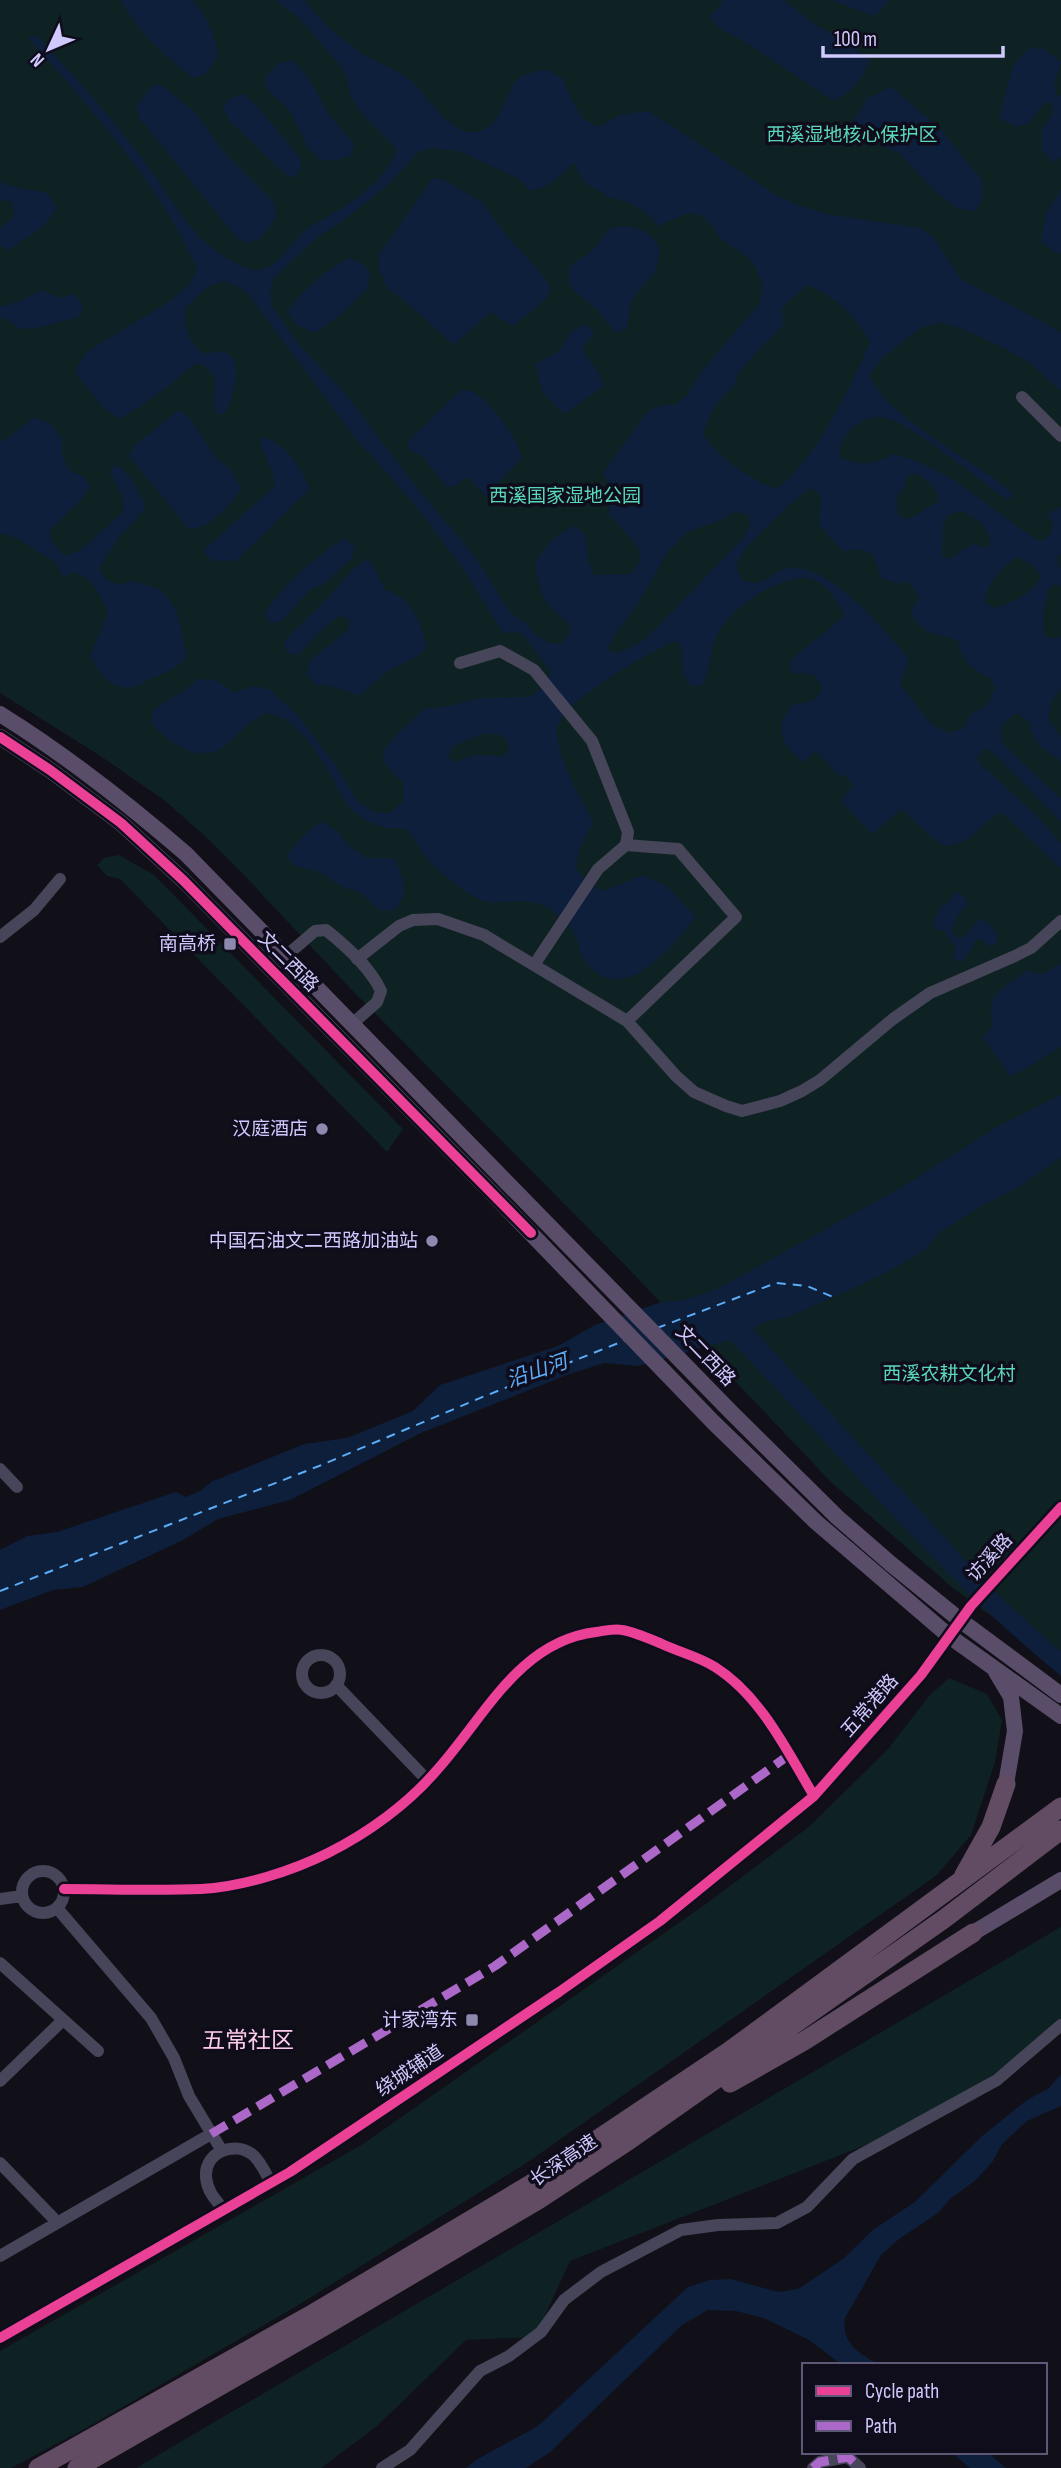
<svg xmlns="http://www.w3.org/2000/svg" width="1061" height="2468" font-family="'Sofia Sans Condensed','Noto Sans SC',sans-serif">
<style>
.green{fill:#0f2223}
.water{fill:#0d1f3b;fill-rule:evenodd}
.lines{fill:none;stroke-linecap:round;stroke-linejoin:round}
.ferry{stroke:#5cadf8;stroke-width:2;stroke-dasharray:9 7;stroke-linecap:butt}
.minor{stroke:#464559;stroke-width:12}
.major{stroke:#594d6a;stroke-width:16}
.highway{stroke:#624c63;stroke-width:19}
.quiet{stroke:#ac68c9;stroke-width:9;stroke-dasharray:18 9;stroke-linecap:butt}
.cycleway-casing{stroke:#0f0c1c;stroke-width:15}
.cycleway{stroke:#ea4096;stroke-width:10}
.poi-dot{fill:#8d88ad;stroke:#0f0c1c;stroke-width:2.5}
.labels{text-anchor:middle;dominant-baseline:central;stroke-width:7;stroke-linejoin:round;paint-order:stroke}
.park-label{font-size:19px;fill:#5ad8ba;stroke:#0f0c1c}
.poi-label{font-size:19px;fill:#d0c9fd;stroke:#0f0c1c;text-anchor:end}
.street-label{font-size:19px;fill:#d0c9fd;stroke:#0f0c1c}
.water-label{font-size:21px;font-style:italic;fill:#5cadf8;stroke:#0f0c1c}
.quarter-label{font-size:23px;fill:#fdcbea;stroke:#0f0c1c}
</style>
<rect width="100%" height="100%" fill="#111018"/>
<path class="green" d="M0,0H1061V1666L953,1588L831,1482L625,1265L349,987L244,875L205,836L164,800L99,755L0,693Z
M119,855L154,875L403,1129L387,1152L120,879L107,876L97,865L104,858Z
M949,1678L987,1694L1002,1720L995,1762L971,1835L937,1875L525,2164L300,2304L88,2427L11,2468H0V2351L363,2144L710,1901L810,1826L889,1748L929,1696Z
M1061,1927V2029L1038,2047L904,2130L570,2261L535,2337L466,2340L377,2426L321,2468H136Z"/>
<path class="water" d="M121,0H193C207,17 214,34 218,55L207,73L193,78C161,51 142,38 121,0Z
M276,0H304C321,22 343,42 368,57C381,65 397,70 410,80C428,95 453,141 481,131C504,122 503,96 517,80C524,73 538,71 547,69L563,79L572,101L583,119L599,127L620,115L647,111L672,126L776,195L800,206L832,215L921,228L933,237L962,280L1042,321L1061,333V391C1049,381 1037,368 1024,359C1009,350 956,323 940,323C923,324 910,336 897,346C888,353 872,366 870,378C894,422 974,460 1014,494L1007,500C985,484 907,421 886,418C873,416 866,418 856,425C845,432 839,444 839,457C855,466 876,465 892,454C951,466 992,513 1041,542L1052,533L1053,523L1047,514L1061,507V553L1057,558L1061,569V587L1056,584L1048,589L1043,618L1044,635L1052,639L1061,637V689L1053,699L1048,719L1061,737V765L1059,759C1041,749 1033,742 1029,722L1016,713L1001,726L1002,743L1061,799V822L999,758L986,748L977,757L980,764L1035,814L1061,844V869L1002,812C980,821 968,853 939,843L901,809L872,834L840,800L854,786L844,774L840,777L816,751L803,762C782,745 774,729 791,705C811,704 833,695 813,674L792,673L790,670L792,659L842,618L844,614C837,601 830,589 817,581C790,567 734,606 721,628C708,648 712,665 703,684L694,687C674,670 688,660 679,643L673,641C649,654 556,703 557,732C558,761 580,797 593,822L579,850L576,869L588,884L604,891L643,875L668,887L696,917C671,948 621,1011 584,960C580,955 579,947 577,940C572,927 558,912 545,906C526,897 508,904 488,902C473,900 433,868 424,855C418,846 414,837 406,829L385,828L363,819L346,804L333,778L308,740L286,719L267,713C247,722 243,731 227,744C200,767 169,743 151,722L154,709L190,687L197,679L215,680L235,693L254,686L270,690L298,716L336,766L357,801L374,812L390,813L403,802V783L384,762L383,751L400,731L426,708H440L482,698L530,697L542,688L551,671C539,659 533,644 520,632L503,633L464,570L416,506L353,435L249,295C220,270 212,284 187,306C186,311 184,317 185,322C186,331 195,352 205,353C210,354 216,351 222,352C248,357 233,400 224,414H218C205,394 230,379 199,363C189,366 185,373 176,380C158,394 139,408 119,419L103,408L75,372L86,352L167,303L189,285L197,270C163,186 87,106 28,37L38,36C75,77 111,117 144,161C164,187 181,220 205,242C217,253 240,268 256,270C276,272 293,238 308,228C344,206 381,190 397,149L363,115L351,98L346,76L339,64L299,18ZM433,148L459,151L521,180L530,191C549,187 560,177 574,163L584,182L609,197L632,204L645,212L659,226L687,213L702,215L713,226L720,239L744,254L755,266L763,285L760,303L701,372L688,394L675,405H662L647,412L603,473L610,488L609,514L638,547L641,561L630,574L594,575L588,560L586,536L575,526C556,534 545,546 535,564C542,598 542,603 570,624L569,634L562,644L550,643L536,635L525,622L511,614L474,555L413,483L344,392L300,346L272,306L270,292L273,279L316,238L343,221L389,184L418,152ZM807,285C832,293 858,319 870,342C852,385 814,463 776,489C749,480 720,458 703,435L708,420L716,404L734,386L739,371L783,325L782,308ZM918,474C929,481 938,487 938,502L908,519L898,515L897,497L905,485L907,475ZM810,488L821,496L819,525L843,551L857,549L873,554L881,578L895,583L908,582L920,597L911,611C922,639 937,631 958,641C961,662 972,670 991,678L995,689L987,705L970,715L963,729L949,733L931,724L900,684L909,659C885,630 833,566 791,568C769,569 768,590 742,580C740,576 737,569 737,564C739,550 796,498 810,488ZM736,511L748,515L750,526L743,538L646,639L619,653L607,650L613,638L642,597L665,556L685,533L721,520ZM963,511C979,521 988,525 991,545L983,548L973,544L963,549L953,558L942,557L943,524L949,514ZM1018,557L1032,565L1042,576C1033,593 1013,603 995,608L985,603C987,583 1000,568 1018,557ZM482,734H497L505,738L509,749L503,757C485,754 471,754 456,762L448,758L452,747Z
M722,0H783L817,26L847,42L870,61C860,81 855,89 834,101L750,45L718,27L709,16L721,6Z
M831,0H890L874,16Z
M1029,48L1044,49L1061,62L1054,85L1057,98L1061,94V157L1053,162L1042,151V129L1053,114L1052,104L1045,102L1028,124L1015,127L999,117L1013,66Z
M291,60C312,75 316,95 329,114C337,126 347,133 354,145L351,155L338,160H320L308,148L291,112L265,87L266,76L278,64Z
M154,84L163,86L197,114L222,150L273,201L277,217L260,239L248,243L237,238L140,119L136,106Z
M892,87L942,131L982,180L983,197L976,211L958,209L935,191L898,152L865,140L852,123L868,98Z
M244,94L258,107L300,158L302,169L293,178L284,173L230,121L223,107L229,99Z
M433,178L445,180L483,203L506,235L544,276L551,289L546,299L513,326L490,312L454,345L399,296L388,290L378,267L380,253Z
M0,181L5,185L47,193L57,207L44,226L8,250L0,246V229L14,216L12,202L2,199L0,202Z
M1061,189V253L1056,254L1041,241L1046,213Z
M623,226C654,228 670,249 651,277C646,284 638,289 634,297C629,307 628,319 627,329L615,333L598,310L575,292L569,283V267L592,251L610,228Z
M350,258L362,263L370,273L368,288L338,317L314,333L295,324L288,312C302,290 326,269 350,258Z
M41,290L60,298L75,294L84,307L78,317L37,328L20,329L5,318L0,320V307L23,300Z
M585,324L594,333L582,349L599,374L604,386L564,414L543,393L535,364L558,352L571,332Z
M461,390C464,390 468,390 472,392C489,398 519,441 522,458L486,496L467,477L457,485L447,487L422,456L409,450L408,441Z
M179,410L190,418L216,458L232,470L241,489C231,505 209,529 189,529L129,456L135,445Z
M34,417L51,424L62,439V456L70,471L86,478L90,488L78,503L50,530L51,541L65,556L81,550L124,511L122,494L110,473L116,464C132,476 139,489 145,507L137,519L121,534L99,568L104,578L117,585L133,581L158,589L167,596L177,613L187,656C175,669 170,671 154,677C147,679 140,686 133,687C111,691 100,673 90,656L108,613C100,594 94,580 75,572L63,577L55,562L17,538L0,533V439L3,442Z
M262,436C286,444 301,467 310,489L236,561H212L203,551L275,486L273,474L260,444Z
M346,538L355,548L351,559L324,584L310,590L283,620L271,623L265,616C272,593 324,549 346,538Z
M364,560L372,563L385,590C411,596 421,623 427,647L416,657L386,672L359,696L329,685L317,686L306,675L310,661L348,630L350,620L340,615L325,627L298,655L288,653L284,643C295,628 309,618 322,604C336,589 348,573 364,560Z
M323,822L337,831L350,847L367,858H395C403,882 412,891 393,911L380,910L360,892L343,887L317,871L295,866L286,856L311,828Z
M956,892L965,897L968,905C958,912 954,921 952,932L958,939L965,936L979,919L987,922L997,934V942L990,946L979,938C971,945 971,955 961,962L953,959L956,948L945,932L932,927L940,907L949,902Z
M1061,963V1047L1011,1077L983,1037L993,1026C985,992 1003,989 1027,971L1042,974Z
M1061,1095V1157L1019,1187L983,1205L940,1232L925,1250L886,1273L789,1317L766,1321L753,1329L997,1594L1061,1652V1676C939,1577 839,1453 730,1340L638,1366L604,1363L567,1375L421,1433L290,1500L218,1519L183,1540L83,1587L53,1590L0,1610V1550L27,1536L57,1532L176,1492L186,1497L200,1491L211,1482L304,1444L347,1438L413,1411L440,1385L558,1346L595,1325L661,1302L686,1300L719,1288L904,1186L995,1128Z
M1061,2074V2106L1027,2121L1002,2144L993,2161L976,2180L950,2199L938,2213L899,2239L881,2255L845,2318C841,2344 860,2354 880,2365H842L809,2340L764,2318L736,2311L708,2310L682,2325L549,2453L526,2468H466L476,2460L538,2426L688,2287L710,2280L731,2279L778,2292L798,2289L843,2259L874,2229L915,2202L982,2136L1027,2100L1049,2088Z
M951,2452H987L1006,2468H970Z"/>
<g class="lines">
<path class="ferry" d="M657,1328L776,1283L807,1286L833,1297
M0,1591L319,1466L485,1396L626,1340"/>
<path class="minor" d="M1022,397L1061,436
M460,663L500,651L534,670L592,741L628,832L626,845L598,869L534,965
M626,845L678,849L736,917L627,1021
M0,937L34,910L60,879
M287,955L315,931L326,930C346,946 370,967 381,991L377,1002L352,1024
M357,959L399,926L413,920L438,919L484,935L627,1021L676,1076L694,1092L726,1106L742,1111L780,1101L802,1091L820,1080L893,1019L930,993L1015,956L1031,948L1061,921
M0,1469L17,1487
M302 1674a19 19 0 1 1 38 0a19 19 0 1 1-38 0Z
M336,1685L428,1781
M22 1892a21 21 0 1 1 42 0a21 21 0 1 1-42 0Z
M64,1889C109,1889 156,1891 201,1889C242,1887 292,1871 328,1853C368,1833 408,1804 437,1770C484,1718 519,1641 596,1632C604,1631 614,1628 622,1630C635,1632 650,1639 662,1644C679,1652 699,1657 715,1667C761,1696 787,1751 814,1796
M0,1899L22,1896
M57,1908L151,2018L174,2058L189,2096L222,2151
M0,1963L98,2051
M0,2081L63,2020
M0,2163L57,2222
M224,2210C215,2199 207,2191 206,2177C204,2152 235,2140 253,2155C261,2162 266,2174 271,2183
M0,2256L211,2134
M0,2338L290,2172L559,1992L660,1921L814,1796L921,1675L971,1606L1061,1507
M382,2468L410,2450L480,2371L509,2356L541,2332L564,2300L601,2272L681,2230L718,2225L777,2223L807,2207L853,2159L997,2080L1061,2025
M813,2468L820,2462L848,2457L860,2468"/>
<path class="major" d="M0,714C66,755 127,803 186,854L732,1413L837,1517L891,1564L960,1620L1061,1695
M0,737L50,770L121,823L183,880L489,1190L713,1422L816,1522L949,1636L1061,1716
M996,1672L1011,1697L1015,1731L1006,1784
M973,1933L1061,1880"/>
<path class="highway" d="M964,1875L991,1827L1006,1784
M730,2083L804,2041L973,1933
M38,2468L314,2313L531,2184L728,2052L1061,1807
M77,2468L323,2327L538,2200L628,2141L944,1919L1061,1830"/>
<path class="quiet" d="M211,2134L495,1966L789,1755
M813,2468L820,2462L848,2457L860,2468"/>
<defs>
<path id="cycleway" d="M0,737L50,770L121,823L183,880L531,1233
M64,1889C109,1889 156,1891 201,1889C242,1887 292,1871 328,1853C368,1833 408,1804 437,1770C484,1718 519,1641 596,1632C604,1631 614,1628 622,1630C635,1632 650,1639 662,1644C679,1652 699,1657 715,1667C761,1696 787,1751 814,1796
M0,2338L290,2172L559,1992L660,1921L814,1796L921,1675L971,1606L1061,1507"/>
</defs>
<use href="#cycleway" class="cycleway-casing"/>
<use href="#cycleway" class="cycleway"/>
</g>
<g class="poi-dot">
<rect x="223" y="937" width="14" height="14" rx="3.5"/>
<circle cx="322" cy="1129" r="7"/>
<circle cx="432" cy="1241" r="7"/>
<rect x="465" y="2013" width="14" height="14" rx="3.5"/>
</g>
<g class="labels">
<g class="park-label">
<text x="852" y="135">西溪湿地核心保护区</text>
<text x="565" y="496">西溪国家湿地公园</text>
<text x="949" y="1374">西溪农耕文化村</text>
</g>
<g class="poi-label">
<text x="216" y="944">南高桥</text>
<text x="308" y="1129">汉庭酒店</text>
<text x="418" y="1241">中国石油文二西路加油站</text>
<text x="458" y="2020">计家湾东</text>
</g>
<g class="street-label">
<text transform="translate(288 962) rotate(45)">文二西路</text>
<text transform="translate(705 1356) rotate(46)">文二西路</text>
<text transform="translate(990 1558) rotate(-48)">访溪路</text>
<text transform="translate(870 1706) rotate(-49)">五常港路</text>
<text transform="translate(410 2071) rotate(-34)">绕城辅道</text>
<text transform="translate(564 2161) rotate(-34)">长深高速</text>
</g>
<g class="water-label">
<text transform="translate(537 1371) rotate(-19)">沿山河</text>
</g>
<g class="quarter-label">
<text x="248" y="2041">五常社区</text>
</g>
</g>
<rect x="802" y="2363" width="245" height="91" fill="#0f0c1c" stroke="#5c5876" stroke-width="2"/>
<rect x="816" y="2386" width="35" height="10" fill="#ea4096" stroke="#5c5876" stroke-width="2"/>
<text x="865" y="2398" font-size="21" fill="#d0c9fd">Cycle path</text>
<rect x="816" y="2421" width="35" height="10" fill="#ac68c9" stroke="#5c5876" stroke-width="2"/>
<text x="865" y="2433" font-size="21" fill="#d0c9fd">Path</text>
<g transform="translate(49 49) rotate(226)" stroke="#0f0c1c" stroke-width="5" paint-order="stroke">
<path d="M0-5L12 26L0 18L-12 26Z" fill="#d0c9fd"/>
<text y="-10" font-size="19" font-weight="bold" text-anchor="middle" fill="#d0c9fd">N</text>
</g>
<path d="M823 46v10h180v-10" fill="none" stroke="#d0c9fd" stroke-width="3.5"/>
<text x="834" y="46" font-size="21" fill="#d0c9fd" stroke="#0f0c1c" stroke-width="5" paint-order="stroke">100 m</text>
</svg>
